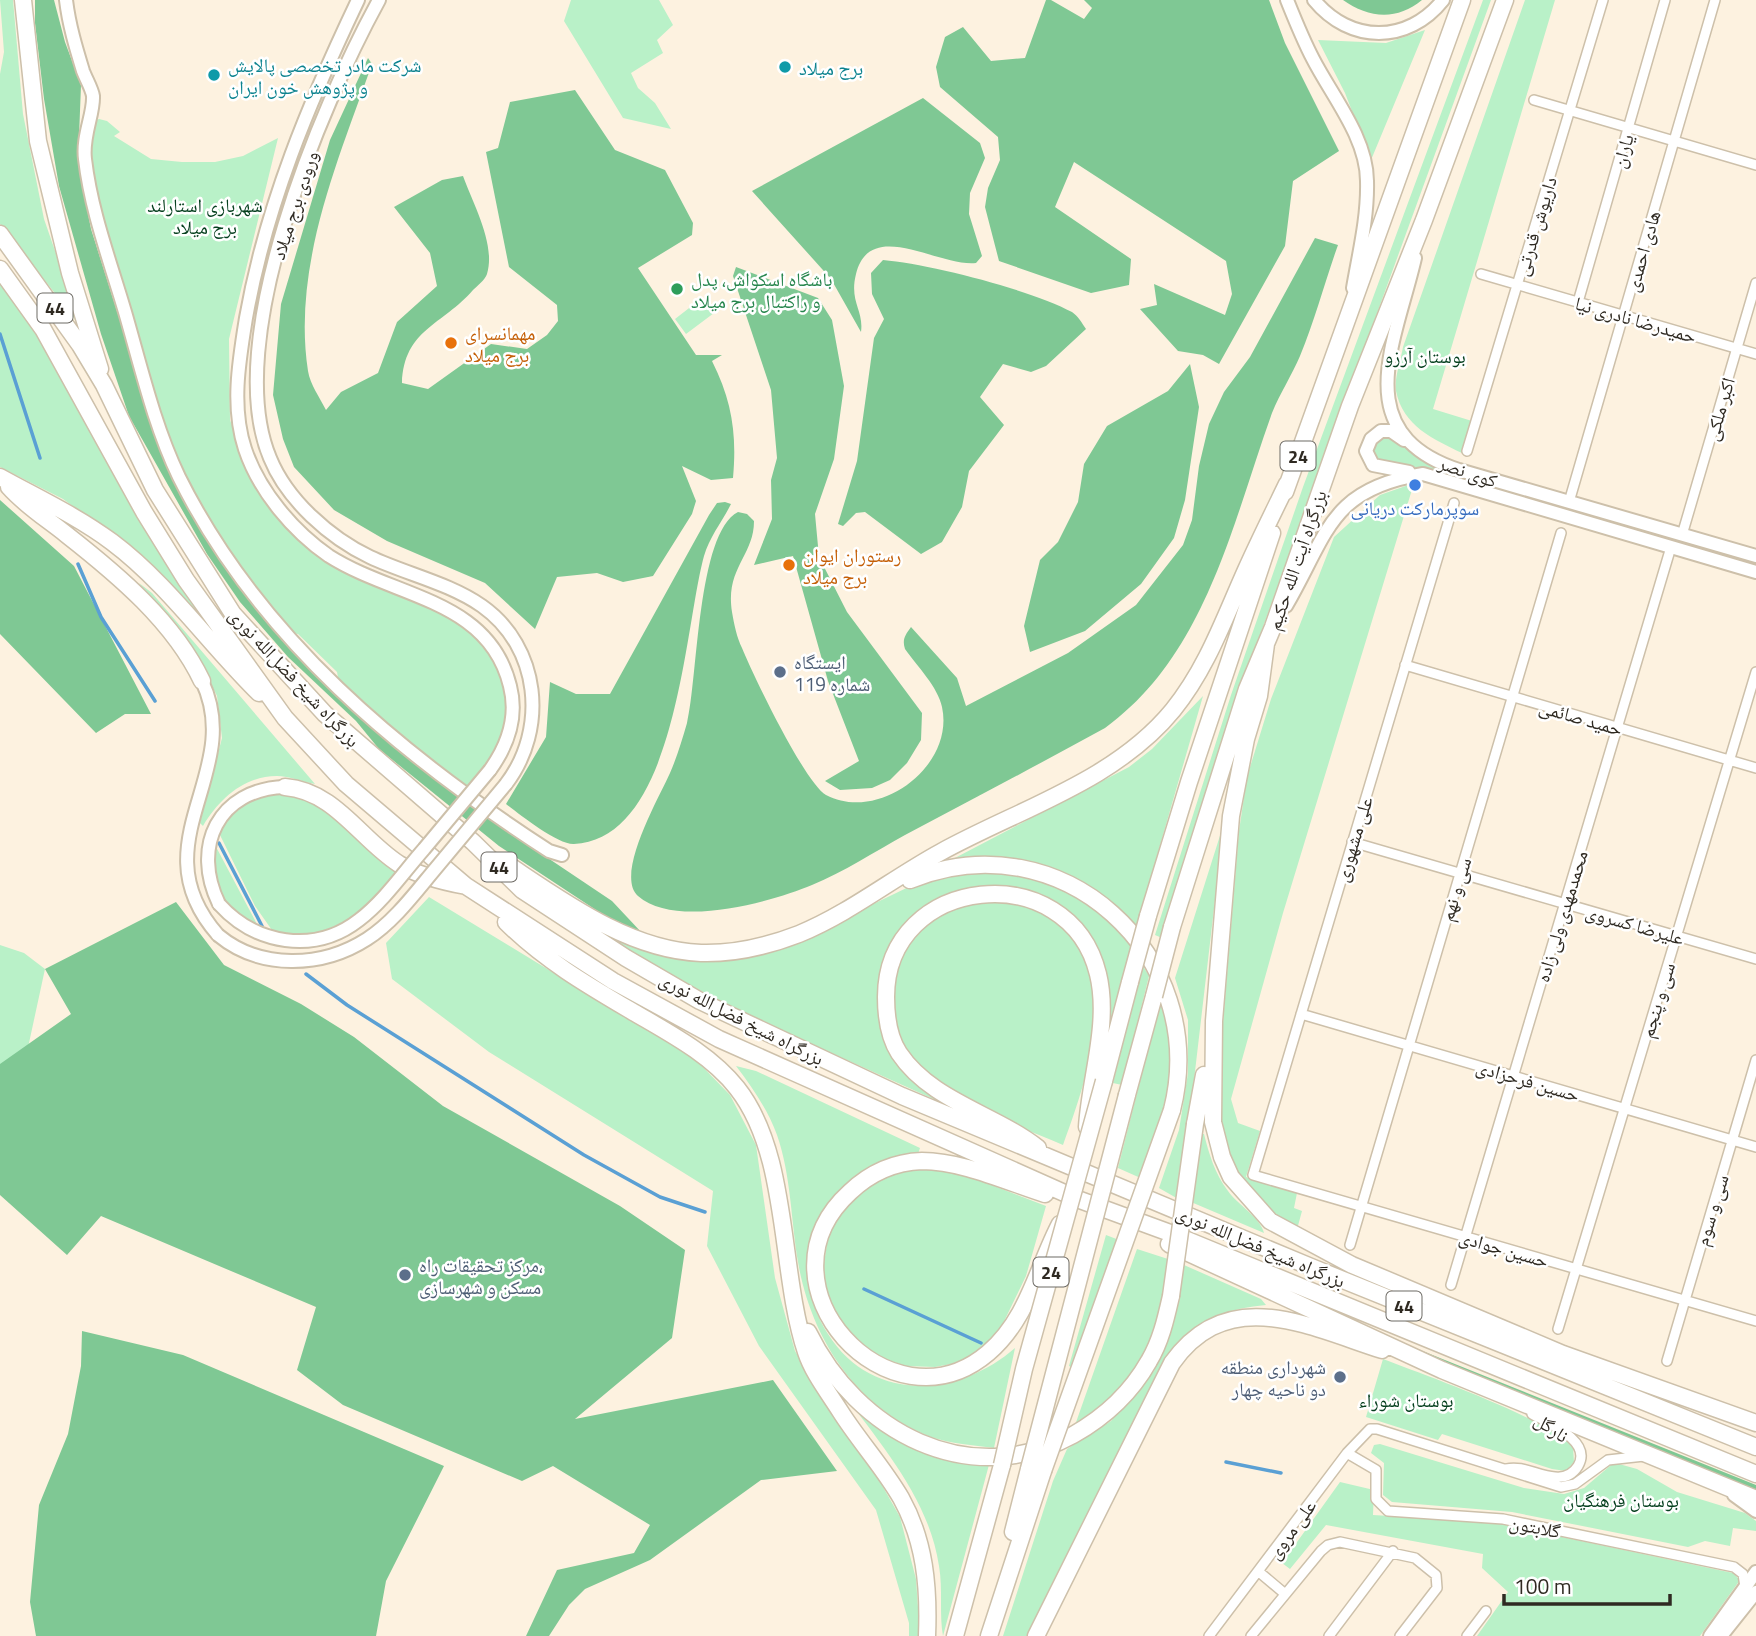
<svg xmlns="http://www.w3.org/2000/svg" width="1756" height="1636" font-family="'Titillium Web','Noto Naskh Arabic',sans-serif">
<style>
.green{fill:#b9f1c8}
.forest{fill:#7fc894}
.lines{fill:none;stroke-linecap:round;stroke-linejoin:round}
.stream{stroke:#5aa0d4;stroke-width:3.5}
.street-casing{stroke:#cdc0aa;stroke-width:12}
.secondary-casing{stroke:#cdc0aa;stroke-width:16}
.highway-casing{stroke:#cdc0aa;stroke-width:19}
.street{stroke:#fff;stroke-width:9}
.secondary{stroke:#fff;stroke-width:12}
.highway{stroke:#fff;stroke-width:16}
.secondary-bridge-casing{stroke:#cdc0aa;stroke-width:16;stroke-linecap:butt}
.highway-bridge-casing{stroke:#cdc0aa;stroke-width:19;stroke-linecap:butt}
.secondary-bridge{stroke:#fff;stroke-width:12}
.highway-bridge{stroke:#fff;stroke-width:16}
.culture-dot{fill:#0f9aa8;stroke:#fff;stroke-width:2.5}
.leisure-dot{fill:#2e9e5b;stroke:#fff;stroke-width:2.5}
.food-dot{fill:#e8710a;stroke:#fff;stroke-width:2.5}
.shop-dot{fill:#3f7fe0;stroke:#fff;stroke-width:2.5}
.service-dot{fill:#5c6f8a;stroke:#fff;stroke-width:2.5}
.labels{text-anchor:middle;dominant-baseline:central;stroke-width:5;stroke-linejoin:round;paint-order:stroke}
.shield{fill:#fff;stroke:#6d6a64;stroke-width:2}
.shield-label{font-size:18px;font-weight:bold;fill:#2f2a22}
.culture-label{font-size:19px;fill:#0d838f;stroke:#fff;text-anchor:start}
.street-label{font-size:19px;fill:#2f2a22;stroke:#fff}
.park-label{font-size:19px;fill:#06401f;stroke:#fff}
.leisure-label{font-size:19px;fill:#27864d;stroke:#fff;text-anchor:start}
.food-label{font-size:19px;fill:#c56008;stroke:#fff;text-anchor:start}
.shop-label{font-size:19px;fill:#366cbe;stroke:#fff}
.service-label{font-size:19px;fill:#4e5e75;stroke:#fff;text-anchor:start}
</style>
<rect width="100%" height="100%" fill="#fdf2e0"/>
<path class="green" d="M0,0H13L23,114L44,219L88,346L73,316L0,224V74L4,52Z
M571,0H659L673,25L657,40L663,53L631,73L638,88L655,103L671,129L623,118L564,21Z
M1483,0H1491L1260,635L1162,938L1155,935L1231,695L1303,487Z
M1525,0H1555L1433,409L1472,421L1462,453C1433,439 1403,426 1396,391C1394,378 1401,360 1403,347Z
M1425,30L1371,160L1345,93L1318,40L1386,43Z
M99,119L107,121L120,132L114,136L151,159L182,162H215L243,156L278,138L229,339L230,420L248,471L349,574L463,623L493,655L505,690L507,718L501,742L490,761L468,790L417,753L339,683L337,672L298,634L291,633L236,563L184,478L165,434L101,213L88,155L93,122Z
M0,279L32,323L217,636L131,549L63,499L0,467Z
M702,298L714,313L686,334L675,319Z
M1380,438H1393L1444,473L1379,461L1373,452Z
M1414,483L1283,913L1231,1099L1238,1123L1260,1131L1246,1177L1297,1193L1294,1208L1302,1211L1296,1233L1281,1223L1239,1180L1221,1135L1218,1082L1239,831L1247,777L1271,699L1334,537L1380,495Z
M139,583L152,593L315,784C303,782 289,776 277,776C244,776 219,799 203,826L200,823L222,738L217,696L194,650Z
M1203,696L1136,929L1109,905L1020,861L953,859L1129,767L1152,749Z
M294,793L313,800L398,872C366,912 328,943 274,933L255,906L219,833C237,802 259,794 294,793Z
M1224,823L1180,1200L1159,1188L1179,1130L1188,1073V1020L1175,978Z
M214,843L259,928L225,903L213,879Z
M953,870L1040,877L1096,907L1132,941L1099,1068L1101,965L1019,890L1008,888L984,887L950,895L894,946L890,1045L980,1120L749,1016L661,970L560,907L697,958L838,921L921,881Z
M429,897L695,1059L730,1095L756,1145L775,1278L795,1351L832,1414L866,1457L900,1517L916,1579L920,1636H909V1623L876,1510L759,1346L707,1246L713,1191L489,1052L392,979L386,943Z
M1000,898C1014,903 1033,906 1046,914C1128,965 1089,1073 1063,1145C1016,1125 949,1102 914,1063C875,1018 891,933 948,909C963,903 984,902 1000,898Z
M0,945L24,953L45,969L0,1177Z
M1143,966L1149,976L1122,1085L1113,1083Z
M1161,998L1166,1009L1173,1079L1145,1180L1118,1168Z
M736,1066L756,1071L920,1148L917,1157L859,1178C848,1198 811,1254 809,1273C807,1293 817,1317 828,1334C872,1404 959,1397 1015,1348L994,1448C973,1445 951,1444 931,1437C856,1408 811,1338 798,1262C791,1220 791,1175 777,1135C768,1110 752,1087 736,1066Z
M1201,1134H1204C1209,1154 1215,1174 1228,1191C1237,1204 1261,1218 1264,1233L1191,1202Z
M919,1167L963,1174L1046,1206L1026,1276L995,1340L967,1358L951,1364L935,1367L905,1366L864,1351L832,1315L822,1275L829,1232L849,1200L869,1183L894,1172Z
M1106,1235L1119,1240L1075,1369L1069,1366Z
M1137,1249L1168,1259C1161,1309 1153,1362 1115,1400C1104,1411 1087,1419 1074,1428Z
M1184,1265L1261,1299L1266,1305C1231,1308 1205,1317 1180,1343L1027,1636H1003L1053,1481L1067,1449L1111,1421L1154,1371L1179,1302Z
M1383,1359C1422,1374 1549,1419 1573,1447L1574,1462L1566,1471L1552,1469L1442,1434L1438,1440L1366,1417Z
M843,1393L877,1422L990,1461L943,1636C939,1615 943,1589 939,1566C929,1499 882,1446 843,1393Z
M1380,1444L1524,1488L1564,1494L1584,1488L1611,1465L1619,1464L1637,1469L1677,1492L1745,1513L1756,1521V1531L1733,1528L1730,1546L1705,1541L1688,1547L1512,1512L1392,1502L1383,1495L1384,1463L1371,1453L1374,1445Z
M1340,1482L1374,1490L1373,1515L1491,1522L1733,1573L1740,1580L1700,1636H1477L1508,1592L1482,1568L1483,1554L1326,1525L1290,1569L1282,1563Z"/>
<path class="forest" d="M35,0H54L65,42L81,85L78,163L91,229L153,425L268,621L311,671L396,749L494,822L612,901L642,933L602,914L499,846L379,749L356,721L288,657L240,602L207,554L129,416L101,334L59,186L44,99L35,23Z
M1046,0H1051L1084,19L1092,8L1084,0H1269L1285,43L1339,151L1293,181L1285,246L1219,364L1203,355L1178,351L1140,309L1157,305L1154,284L1225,315L1232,294L1226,261L1074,162L1055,207L1131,259L1129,285L1091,293L999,261L985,207L988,188L1000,160L998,137L940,87L936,67L945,37L963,27L991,61L1025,58Z
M1343,0H1422C1397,21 1368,18 1343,0Z
M368,58L372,64C338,161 292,266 308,371C310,384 320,398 326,410L341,392L378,373L397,322L437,286L430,253L394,207L442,180L463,176C473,204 496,244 487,274C485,280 477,286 473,290C443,325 404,329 402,383L428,389L491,344L527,349L547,335L558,321L557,305L509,267L486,152L498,148L510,102L575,90L615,150L665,170L693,223L692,235L638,268L696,355H722L712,361C732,401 737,434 733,478L711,480L682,466L696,501L692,514L653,576L623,582L597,573L557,577L535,629L485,583L387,541L334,510L294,467L283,439L273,395L281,304L330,140Z
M923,98L980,143L985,158L970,193L969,214L982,256L976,263C938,267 870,217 856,274C849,302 864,310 861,332L831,279L752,191Z
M1315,238L1338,245C1325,281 1315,320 1300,356C1292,375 1280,393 1272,413C1232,524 1206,655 1105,728C1039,764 972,800 905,835C874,852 844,872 812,885C771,902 676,929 638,896C614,875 660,796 670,773C677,757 682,740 687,723C698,679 697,533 738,512L747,514L754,521C754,556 725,568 732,612C734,624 737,638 742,648C753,675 805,783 826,795C879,823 955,766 942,707C938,687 917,666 905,649C902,640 905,635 911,627L957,678L966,706L1068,653L1136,605L1183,545L1192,520L1199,466L1209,424L1224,392L1250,357Z
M883,260C930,264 1031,290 1072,312C1078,316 1082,323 1086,329L1046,366L1031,372L1003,364L980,397L1004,425L969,471L962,507L942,542L921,554L865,512L856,513L843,526L838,524L857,461L874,338L884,319L872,294L871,273Z
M736,267L818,298L832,320L844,386L834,459L815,514L819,557L847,612L922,713L921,740L907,763L890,780L872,788L840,790L825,781L859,761L828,681L793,556L754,565L772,519L771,480L777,458L771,390L733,276Z
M1190,364L1199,407L1185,500L1174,538L1141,584L1085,631L1030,652L1024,626L1040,560L1058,542L1078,502L1084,464L1107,426L1168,391Z
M0,500L74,566L151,714H125L96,733L0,634Z
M725,502L731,504C722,522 710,536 704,556C684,629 677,839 574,844C558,845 519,814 506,804L546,737L550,682L576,694H610L709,515L717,503Z
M176,902L224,965L301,1004L354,1037L443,1106L620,1206L685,1250L672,1338L575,1419L773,1380L837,1471L761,1480L650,1560L585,1589L569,1605L549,1636H526L557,1570L634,1553L650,1525L553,1466L522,1481L343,1405L297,1370L316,1307L101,1216L67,1255L0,1195V1064L71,1014L45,969Z
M82,1331L183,1355L444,1466L386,1581L376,1636H36L30,1602L39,1505L68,1434L81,1366Z
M1415,1348L1756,1485V1493L1413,1352Z"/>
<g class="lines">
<path class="stream" d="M0,334L40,458
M78,564L101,617L155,701
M219,843L262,926
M306,974L347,1005L584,1155L660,1197L705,1212
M864,1289L981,1343
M1226,1462L1281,1473"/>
<defs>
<path id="street" d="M1534,100L1756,165
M1481,274L1756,354
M1578,302L1665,0
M1467,451L1603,0
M1569,502L1715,0
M1454,503L1253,1175L1756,1321
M1682,535L1756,283
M1405,665L1756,768
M1352,842L1756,959
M1301,1014L1756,1147
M1350,1245L1561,533
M1451,1285L1671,547
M1558,1329L1756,672
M1667,1361L1756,1060
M1347,1453L1376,1470V1499L1388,1511L1503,1519L1734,1567L1743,1574L1745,1587
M1506,1469C1523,1465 1538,1476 1555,1477C1565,1478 1573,1474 1578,1466C1593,1441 1548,1423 1532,1414
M1259,1572L1284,1593
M1209,1636L1347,1453L1370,1429H1377L1561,1487L1575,1484L1608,1460L1644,1456
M1251,1636L1321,1551L1328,1545L1340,1542L1415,1558L1436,1575L1437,1588L1400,1636
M1329,1636L1393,1551
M1467,1636L1486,1611"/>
<path id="secondary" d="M66,0C69,25 76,48 83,71C86,79 92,89 93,96C94,114 82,136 85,159C91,211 110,261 125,312C141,367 154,425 179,477C259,638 401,755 549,851L562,855
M358,0C309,103 266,205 246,318C239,361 231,407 245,449C259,491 293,531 329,556C395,598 489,599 510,686C518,717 508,745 490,770
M379,0C321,106 221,342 270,458C287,500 330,538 370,557C406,574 449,583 482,606C540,647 548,729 506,784
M1287,0C1295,20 1303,40 1313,59C1332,96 1367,138 1367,181C1368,217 1359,253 1353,288
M1314,0C1350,44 1408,44 1443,0
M1415,258C1396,341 1346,433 1459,470L1756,556
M1404,440L1391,431H1381L1371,439L1366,451L1373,465L1409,472
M1286,606C1328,534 1329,489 1423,474L1756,572
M202,681C246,773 137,843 218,935
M219,904C191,847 218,789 285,787
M1734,1495L1756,1511
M1710,1636L1756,1572
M1721,1636L1756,1592"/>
<path id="highway" d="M23,0L38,141L70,273L100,369
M0,234L80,345L104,385L155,490L233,614L325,714L473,842L522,890L626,958L700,1001L902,1096L1311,1267L1756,1447
M0,269L43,329L144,512L186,580L285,718L346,784L466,886L613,981L719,1039L1080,1200L1170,1233L1756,1474
M0,477C38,498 77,516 112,542C168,584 209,644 259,693
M9,487C27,507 46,518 67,535C118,575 174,622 202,681
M1285,492L1462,0
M1266,644L1259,696L1246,739L1231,816L1214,1021L1213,1122L1222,1157L1231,1177L1270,1221L1352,1265L1563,1354L1756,1423
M285,787C335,791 360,839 399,864C419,876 444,882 466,886
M507,864C564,902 629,950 701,953C735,954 768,946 799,934C850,913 893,878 941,852C1019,809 1115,781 1173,710C1207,668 1224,619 1246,570C1259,541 1273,513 1287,484
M910,880C1061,818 1211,955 1172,1110
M1148,916L1189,782L1272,533
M506,922C544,960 589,986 635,1013C671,1034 711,1055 737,1088C790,1155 779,1271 806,1352C813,1373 828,1392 840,1411C859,1441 883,1467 901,1498C925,1541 929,1587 927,1636
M1172,927L1247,689L1273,627L1350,406L1424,220L1505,0
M1104,1081L1130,982
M1127,1095L1154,996
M1195,1124L1204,1075
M1038,1148C995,1114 931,1101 899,1053C888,1036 886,1016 886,997C886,874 1069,855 1098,974C1110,1023 1090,1078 1087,1127
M1045,1194C1007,1182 962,1161 922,1161C894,1162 870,1173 850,1192C749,1284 890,1436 988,1353C1028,1319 1037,1268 1060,1224
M1169,1244L1442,1370L1756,1499
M808,1332C857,1432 969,1492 1073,1435C1105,1417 1131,1393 1149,1361C1161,1341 1166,1318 1171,1296
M1013,1532L1029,1469
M955,1636L1002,1465
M989,1636L1043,1471
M1036,1636L1172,1363C1228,1284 1307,1326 1382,1350"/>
</defs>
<use href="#street" class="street-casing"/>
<use href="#secondary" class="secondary-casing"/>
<use href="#highway" class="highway-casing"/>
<use href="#street" class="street"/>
<use href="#secondary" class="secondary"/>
<use href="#highway" class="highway"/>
<defs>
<path id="secondary-bridge" d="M219,904C255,944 314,955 359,920C384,901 403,873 424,849C446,823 468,796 490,770
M218,935C260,970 322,968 367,939C392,923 412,897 431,874C456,844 481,814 506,784"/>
<path id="highway-bridge" d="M1130,982L1148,916
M1154,996L1172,927
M1171,1296L1195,1124
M1002,1465L1024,1369L1104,1081
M1029,1469L1127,1095
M1043,1471L1172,1110"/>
</defs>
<use href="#secondary-bridge" class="secondary-bridge-casing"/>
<use href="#highway-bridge" class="highway-bridge-casing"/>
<use href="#secondary-bridge" class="secondary-bridge"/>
<use href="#highway-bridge" class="highway-bridge"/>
</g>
<g class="culture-dot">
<circle cx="785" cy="67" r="7"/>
<circle cx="214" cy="75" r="7"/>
</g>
<circle class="leisure-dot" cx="677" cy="289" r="7"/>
<g class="food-dot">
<circle cx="451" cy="343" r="7"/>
<circle cx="789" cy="565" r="7"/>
</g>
<circle class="shop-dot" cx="1415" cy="485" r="7"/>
<g class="service-dot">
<circle cx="780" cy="672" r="7"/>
<circle cx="405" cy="1275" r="7"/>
<circle cx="1340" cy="1377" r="7"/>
</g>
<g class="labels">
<g class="shield">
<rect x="37.5" y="293.5" width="35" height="29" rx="5"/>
<rect x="1280.5" y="441.5" width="35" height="29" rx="5"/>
<rect x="481.5" y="852.5" width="35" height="29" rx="5"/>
<rect x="1033.5" y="1257.5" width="35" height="29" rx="5"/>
<rect x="1386.5" y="1291.5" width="35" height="29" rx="5"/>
</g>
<g class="shield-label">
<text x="55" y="308">44</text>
<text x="1298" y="456">24</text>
<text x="499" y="867">44</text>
<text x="1051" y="1272">24</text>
<text x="1404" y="1306">44</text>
</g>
<g class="culture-label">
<text x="228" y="64">شرکت مادر تخصصی پالایش<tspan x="228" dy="22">و پژوهش خون ایران</tspan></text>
<text x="799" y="67">برج میلاد</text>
</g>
<g class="street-label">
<text transform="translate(1622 151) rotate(-74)">یاران</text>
<text transform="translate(294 205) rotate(-72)">ورودی برج میلاد</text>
<text transform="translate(1535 226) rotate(-73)">داریوش قدرتی</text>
<text transform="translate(1642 251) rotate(-74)">هادی احمدی</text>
<text transform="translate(1636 319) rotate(16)">حمیدرضا نادری نیا</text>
<text transform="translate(1719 409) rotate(-74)">اکبر ملکی</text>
<text transform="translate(1468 471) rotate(19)">کوی نصر</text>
<text transform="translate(1296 560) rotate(-71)">بزرگراه آیت الله حکیم</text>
<text transform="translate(295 677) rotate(47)">بزرگراه شیخ فضل‌الله نوری</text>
<text transform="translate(1581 717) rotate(16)">حمید صائمی</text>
<text transform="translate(1353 839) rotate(-73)">علی مشهوری</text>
<text transform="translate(1455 889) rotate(-73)">سی و نهم</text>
<text transform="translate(1561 916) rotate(-73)">محمدمهدی ولی زاده</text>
<text transform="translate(1635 924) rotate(16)">علیرضا کسروی</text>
<text transform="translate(1657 1000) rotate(-73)">سی و پنجم</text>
<text transform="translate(742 1018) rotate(27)">بزرگراه شیخ فضل‌الله نوری</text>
<text transform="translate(1528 1080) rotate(16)">حسین فرحزادی</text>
<text transform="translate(1711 1210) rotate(-73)">سی و سوم</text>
<text transform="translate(1261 1246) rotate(23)">بزرگراه شیخ فضل‌الله نوری</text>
<text transform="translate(1504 1248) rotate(16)">حسین جوادی</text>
<text transform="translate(1552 1427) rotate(34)">نارگل</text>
<text transform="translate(1535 1526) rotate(11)">گلابتون</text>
<text transform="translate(1291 1529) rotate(-54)">علی مروی</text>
</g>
<g class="park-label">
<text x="205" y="204">شهربازی استارلند<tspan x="205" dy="22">برج میلاد</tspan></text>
<text x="1425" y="355">بوستان آرزو</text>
<text x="1406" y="1399">بوستان شوراء</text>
<text x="1621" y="1499">بوستان فرهنگیان</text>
</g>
<g class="leisure-label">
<text x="691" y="278">باشگاه اسکواش، پدل<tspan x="691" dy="22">و راکتبال برج میلاد</tspan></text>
</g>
<g class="food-label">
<text x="465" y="332">مهمانسرای<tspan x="465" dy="22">برج میلاد</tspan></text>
<text x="803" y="554">رستوران ایوان<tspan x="803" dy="22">برج میلاد</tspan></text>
</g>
<g class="shop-label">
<text x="1415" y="507">سوپرمارکت دریانی</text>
</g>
<g class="service-label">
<text x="794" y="661">ایستگاه<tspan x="794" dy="22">شماره 119</tspan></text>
<text x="419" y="1264">مرکز تحقیقات راه،<tspan x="419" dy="22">مسکن و شهرسازی</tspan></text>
<text x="1326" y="1366" text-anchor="end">شهرداری منطقه<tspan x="1326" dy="22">دو ناحیه چهار</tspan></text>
</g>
</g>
<path d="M1504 1594v10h166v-10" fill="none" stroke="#2f2a22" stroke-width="3.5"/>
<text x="1514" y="1594" font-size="21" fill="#2f2a22" stroke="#ffffff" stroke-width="5" paint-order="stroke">100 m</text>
</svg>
